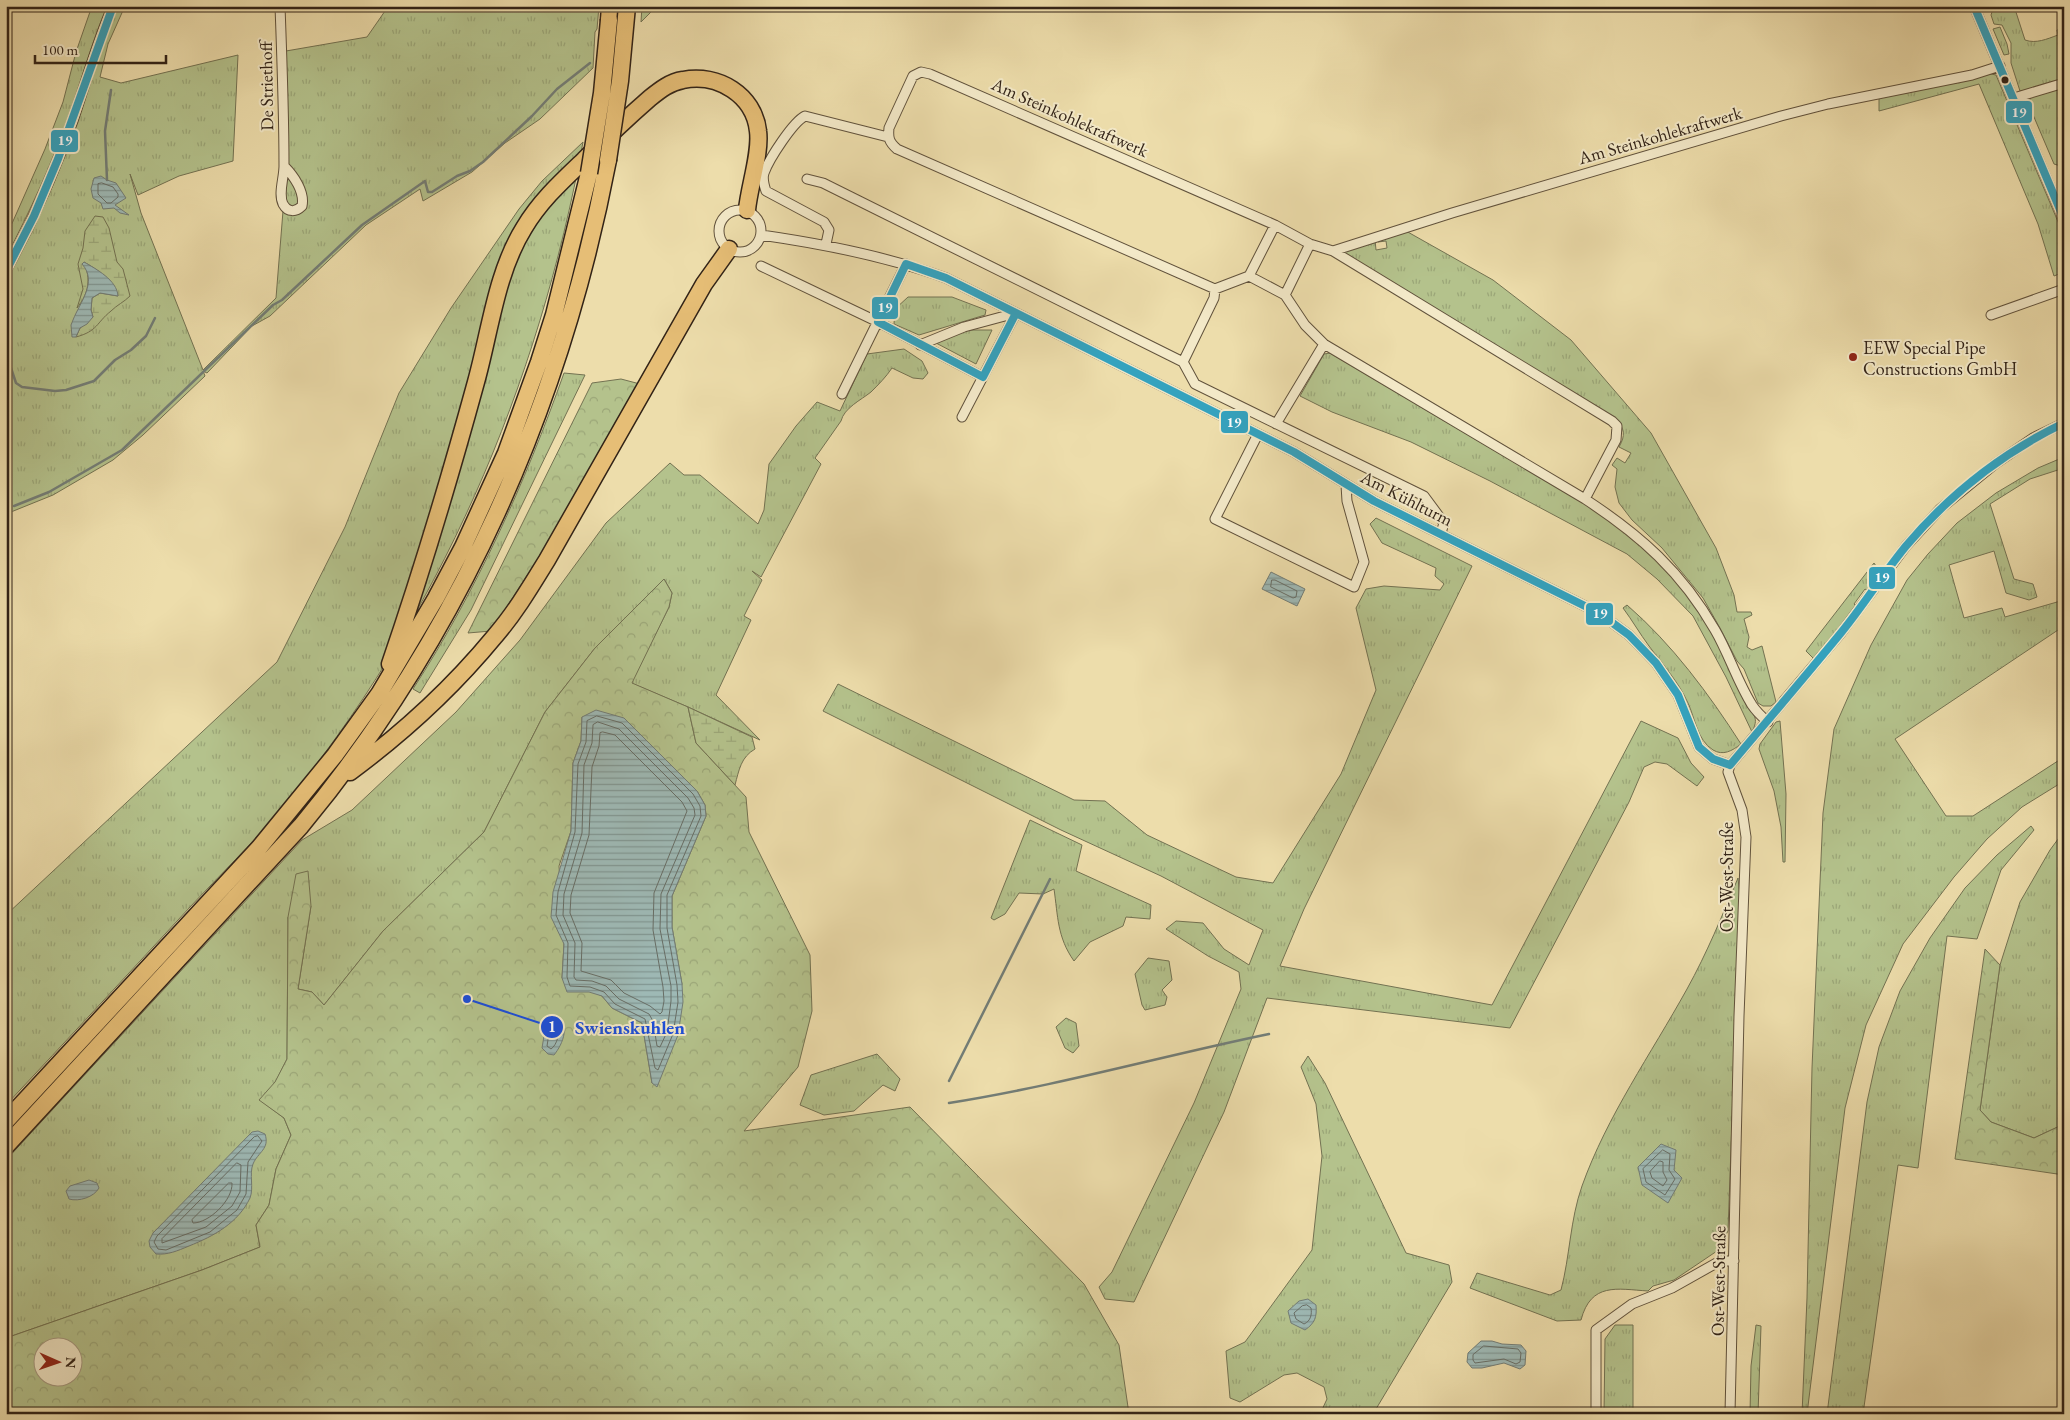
<svg xmlns="http://www.w3.org/2000/svg" width="2070" height="1420" font-family="'EB Garamond',serif">
<style>
.grass{fill:url(#grass-tufts);stroke:#737252}
.forest{fill:url(#forest-crowns);stroke:#737252;fill-rule:evenodd}
.wetland{fill:url(#wetland-marsh);stroke:#737252}
.water{fill:url(#water-rules);stroke:#737d76}
.lines{fill:none;stroke-linecap:round;stroke-linejoin:round}
.shore{stroke:#686e66;stroke-width:1}
.stream{stroke:#737d76;stroke-width:2.5}
.street-casing{stroke:#61523c;stroke-width:11}
.highway-casing{stroke:#322317;stroke-width:19}
.street{stroke:#f3e9c8;stroke-width:9}
.highway{stroke:#e6be76;stroke-width:16}
.highway-bridge-casing{stroke:#322317;stroke-width:19;stroke-linecap:butt}
.highway-bridge{stroke:#e6be76;stroke-width:16}
.bus-1-casing{stroke:#f3e9c8;stroke-width:11}
.bus-1{stroke:#34a2be;stroke-width:8}
.bus-dot{fill:#322317;stroke:#f3e9c8;stroke-width:2}
.poi-dot{fill:#8f2418;stroke:#f3e9c8;stroke-width:2}
.labels{text-anchor:middle;dominant-baseline:central;stroke-width:4;stroke-linejoin:round;paint-order:stroke}
.street-label{font-size:18px;fill:#322317;stroke:#f3e9c8}
.poi-label{font-size:18px;fill:#322317;stroke:#f3e9c8;text-anchor:start}
.leader{fill:none;stroke:#1d4ed8;stroke-width:2}
.callout-dot{fill:#1d4ed8;stroke:#f3e9c8;stroke-width:2}
.mark-label{font-size:15px;text-anchor:middle;font-weight:bold;fill:#fff}
.callout-label{font-size:19px;text-anchor:middle;font-weight:bold;fill:#1d4ed8;stroke:#f3e9c8;stroke-width:4;stroke-linejoin:round;paint-order:stroke}
.line-badge{stroke:#f3e9c8;stroke-width:2}
.badge-label{font-size:14px;text-anchor:middle;font-weight:bold;fill:#fff}
</style>
<defs>
<pattern id="grass-tufts" width="24" height="20" patternUnits="userSpaceOnUse" patternTransform="scale(1.25)"><rect width="24" height="20" fill="#b4c28c"/><path d="M3 7l-1-3M5 7V3M7 7l1-3M15 17l-1-3M17 17v-4M19 17l1-3" fill="none" stroke="#9ba678"/></pattern>
<pattern id="forest-crowns" width="20" height="18" patternUnits="userSpaceOnUse" patternTransform="scale(1.25)"><rect width="20" height="18" fill="#b4c28c"/><path d="M2 6a3 3 0 1 1 6 0M12 15a3 3 0 1 1 6 0" fill="none" stroke="#9ba678"/></pattern>
<pattern id="wetland-marsh" width="20" height="14" patternUnits="userSpaceOnUse" patternTransform="scale(1.25)"><rect width="20" height="14" fill="#b4c28c"/><path d="M1 5h8M5 5V1M11 12h8M15 12V8" fill="none" stroke="#9ba678"/></pattern>
<pattern id="water-rules" width="6" height="5" patternUnits="userSpaceOnUse" patternTransform="scale(1.25)"><rect width="6" height="5" fill="#9eb9b5"/><path d="M0 2.5h6" fill="none" stroke="#819692"/></pattern>
</defs>
<rect width="100%" height="100%" fill="#edddab"/>
<filter id="stains"><feTurbulence type="fractalNoise" baseFrequency=".004" numOctaves="4"/><feColorMatrix values="0 0 0 0 .2 0 0 0 0 .09 0 0 0 0 .02 0 0 0 .5 -.17"/></filter>
<radialGradient id="worn" r=".72"><stop offset=".6" stop-color="#630" stop-opacity="0"/><stop offset="1" stop-color="#630" stop-opacity=".3"/></radialGradient>
<path class="grass" d="M92,6H107C92,42 82,78 69,114C52,164 30,211 6,257V237L45,149L63,102L76,52Z
M118,6H125L108,44L100,77L121,83L238,55L233,161L179,176L138,195L130,174L141,213L203,370L276,298L288,149L286,51L367,37L385,11V6H599L597,29L595,32L593,68L540,119L505,143L472,172L423,201L420,189L366,225L270,316L252,326L207,373L203,371L205,376L143,435L113,460L53,495L6,514V281L33,230L54,183L71,140L98,53Z
M642,6H657L641,22Z
M1994,6H2014L2025,40C2036,44 2047,39 2058,35L2057,30L2064,28V81L2027,91H2020L2011,63V43L2002,25L1994,24L1991,15Z
M2000,27L2007,44L2009,54L2004,55L1993,29Z
M1991,74L1996,75L2064,236V272L2054,276L2038,224L1979,84L1879,111V99L1885,95Z
M2061,87L2064,95V167L2054,164L2028,103L2032,96Z
M583,142C539,385 439,619 280,810C252,844 220,875 190,907C129,973 68,1039 6,1105V915L277,662L345,527L399,393L451,308L519,209L542,181Z
M1406,231L1493,280L1571,340L1651,433L1716,548L1734,595L1737,612H1751L1752,615L1744,619L1749,637L1747,647L1752,650L1762,646L1776,702L1771,706H1763L1758,703L1744,669L1737,661L1720,628L1703,598L1662,548L1632,520L1619,503L1615,487L1617,469L1612,465L1617,458L1625,463L1631,453L1619,447C1626,435 1624,429 1617,419L1345,256L1344,251L1375,240L1376,250L1387,248L1386,241L1378,242L1377,239Z
M908,297H952L986,310L985,315L919,335L894,324L895,309Z
M964,330H992L976,364L936,343Z
M904,349L922,361L928,373L923,379L913,378L892,368C886,377 879,384 871,392C861,400 844,408 841,421L815,458L821,464L761,577L752,571L762,580L744,616L751,620L716,695L760,740L688,707L631,683L669,607L672,593L664,579L595,648L545,712L484,832L383,931L324,1005L312,992L298,989L311,906L288,917L287,1059L275,1083L260,1100L284,1118L291,1135L276,1169L269,1205L256,1225L260,1247L202,1270L6,1338V1160L302,840L352,810L456,712L520,640L606,523L670,463L684,475H700L758,524L764,510L769,464L796,426L817,402L840,411L867,354Z
M1330,353L1605,516C1628,532 1656,553 1674,576C1704,613 1729,657 1745,702C1750,715 1761,714 1752,732L1726,677L1693,616L1657,579L1627,554L1490,481L1411,442L1332,412L1300,396L1324,354Z
M564,373L585,375L471,610L420,693L413,689C477,590 525,483 564,373Z
M2064,457V468L2030,479L1990,504L2014,579L2033,584L2037,597L2029,600L2006,593L1994,551L1949,565L1964,618L2002,608L2005,617L2064,600V626L1895,739L1946,816H1973L2064,757V781L2022,807L1987,839L1954,877L1903,944L1866,1025L1845,1108L1807,1414H1802L1807,1298L1812,1068L1823,813L1834,729L1871,645L1907,580L1928,554L1957,523L1996,493L2038,468Z
M1376,518L1472,566L1304,909L1280,966L1492,1005L1641,721L1678,738L1691,763L1704,777L1697,786L1667,764L1655,762L1644,767L1629,802L1510,1028L1267,998L1224,1112L1134,1302L1105,1299L1099,1287L1112,1272L1194,1103L1241,989L1239,972L1208,956L1166,929L1176,921L1203,923L1224,949L1249,965L1263,930L1161,876L1061,830L823,711L838,684L1074,800L1105,801L1147,835L1236,877L1273,883L1341,774L1376,690L1356,608L1366,589L1384,586L1440,590L1444,584L1435,576L1436,568L1382,543L1370,524Z
M1874,563L1878,569L1876,579L1868,591L1865,589L1854,604L1856,606L1814,659L1806,651Z
M1627,605C1672,644 1709,694 1741,744C1732,751 1723,756 1713,750C1697,740 1695,718 1688,703C1678,681 1663,665 1649,646C1640,634 1632,620 1623,608Z
M1780,721L1786,794L1785,862H1783L1781,827L1774,791L1759,749L1760,744L1776,722Z
M1030,820L1082,845L1076,871L1151,905L1150,919L1126,917L1123,926L1090,942L1074,961C1057,937 1058,916 1054,889L1043,894L1019,893L1005,914L994,920L991,918Z
M2031,826L2034,830L2001,870L1977,939L1947,936L1918,1168L1898,1165L1863,1414H1827L1867,1102L1879,1047L1900,991L1930,938L1965,888L1997,855Z
M2064,831V1124L2034,1138L1991,1122L1980,1110L2000,965L2020,902L2050,850Z
M1738,878L1740,898L1728,1231L1717,1251L1674,1280L1653,1286L1648,1291C1617,1289 1591,1282 1581,1320L1557,1321L1470,1288L1477,1273L1550,1295L1561,1290C1570,1256 1570,1220 1582,1186C1607,1116 1651,1054 1687,989C1707,953 1722,916 1738,878Z
M1148,958L1169,961L1172,980L1162,990L1167,997L1165,1005L1145,1010L1142,1005L1135,974Z
M1066,1018L1076,1023L1079,1046L1073,1053L1065,1048L1056,1027Z
M877,1054L900,1079L895,1091L883,1085L854,1111L824,1115L800,1105L811,1075Z
M1308,1056L1325,1083L1406,1253L1449,1265L1452,1282L1373,1414H1320L1327,1399L1324,1387L1297,1373L1284,1375L1240,1402L1230,1398L1226,1351L1245,1342L1312,1250L1322,1156L1316,1104L1301,1067Z
M1615,1325H1633V1414H1604L1605,1339Z
M1756,1325L1761,1326L1758,1414H1750L1751,1366Z"/>
<path class="forest" d="M621,379L640,384L545,548L491,631L468,633L592,383Z
M664,579L672,593L669,607L632,683L688,707L696,743L746,797L749,832L810,955L812,1011L798,1067L744,1131L910,1107L1084,1284L1119,1345L1129,1414H6V1338L202,1270L260,1247L256,1225L269,1205L276,1169L291,1135L284,1118L259,1100L275,1082L287,1059L288,917L296,874L308,871L311,906L298,989L312,992L324,1005L383,931L484,832L545,712L595,648ZM582,717L697,791L705,805L706,816L672,896V927L682,984L652,1083L642,1023L612,1008L602,996L562,978L564,944L559,866L571,831L573,763L581,741ZM42,1348H72V1378H42Z
M1985,949L2000,965L1980,1110L1991,1122L2034,1138L2064,1124V1175L1955,1159Z"/>
<path class="wetland" d="M95,216L103,217L109,228L117,262L123,269L130,296C124,302 117,305 111,311C96,323 98,331 76,337L80,328L93,317L91,310L92,298L100,293L118,296C113,280 98,270 84,262C91,279 89,293 77,308L83,289L78,264L83,248L85,231Z
M688,707L752,737L755,749C741,757 739,770 735,785L696,743Z"/>
<path class="water" d="M101,176L107,180L116,183L126,198L115,205L129,215L120,213L114,208L103,209L101,203L93,198L91,189L94,178Z
M84,262C96,269 117,280 118,296L100,293L92,298L91,310L93,317L87,324L80,328L76,337H72L71,325L73,320C80,302 98,282 82,264Z
M1271,572L1305,589L1297,606L1262,589Z
M596,710L624,718L697,791L705,805L706,816L672,896V927L682,984L683,1002L678,1035L657,1087L652,1083L642,1023L612,1008L602,996L589,992H567L562,978L564,944L551,917L553,892L571,831L573,763L581,741L582,717Z
M553,1019C572,1022 563,1044 554,1055L548,1054L542,1048L546,1024Z
M258,1131L265,1134C270,1149 258,1152 253,1164C249,1174 254,1188 250,1198C238,1223 214,1236 189,1246C177,1251 168,1255 156,1254L150,1247L149,1241L153,1233L252,1132Z
M1661,1144L1676,1150L1674,1170L1682,1178L1668,1203L1642,1185L1638,1167Z
M89,1180L97,1183L99,1188C94,1197 79,1202 69,1199L66,1191L70,1186Z
M1308,1299L1316,1305C1317,1317 1315,1323 1305,1330L1291,1323L1288,1311L1299,1301Z
M1481,1341H1492L1502,1344L1521,1345L1526,1351L1525,1365L1520,1369L1504,1363L1482,1368H1472L1467,1362L1468,1353Z"/>
<g class="lines">
<path class="shore" d="M102,183L113,187L118,194V197L111,203H107L98,194V184Z
M1272,580H1275L1297,591L1296,597L1293,598L1271,587Z
M597,716L622,723L693,794L700,806L701,816L667,895V928L677,985L678,1002L673,1034L658,1070L655,1068L645,1019L615,1004L604,992L590,987L570,986L567,977L568,943L556,915L558,892L575,832L578,764L586,742L587,721Z
M598,722L619,729L688,798L694,808L695,815L661,894L660,929L671,986V1001L667,1032L660,1047L657,1046L653,1021L649,1014L619,999L606,986L592,981L576,980L574,977L575,943L563,915L564,894L582,833L584,765L592,743L593,725Z
M603,732L615,735L682,802L687,811L654,893L653,930L663,987L664,1001L662,1012L660,1014L650,1006L624,993L611,980L581,971L582,943L570,913L571,895L589,835L592,767L599,746L600,733Z
M554,1024L558,1026C560,1033 557,1045 551,1049L547,1046L550,1027Z
M258,1136L262,1141L248,1162L246,1194L237,1210L210,1232L166,1250L158,1249L154,1242L157,1236L254,1137Z
M1663,1150L1670,1154L1669,1170L1675,1179L1665,1195L1646,1182L1643,1169Z
M1660,1161L1663,1162V1172L1667,1180L1663,1186L1652,1178L1650,1172Z
M237,1163L241,1165L240,1192L232,1206L206,1227L162,1243V1239Z
M229,1183H232C233,1200 209,1223 193,1223L192,1220Z
M1307,1305L1311,1308C1312,1314 1311,1321 1304,1324L1296,1319L1294,1313L1302,1306Z
M1484,1346L1518,1349L1521,1353L1520,1362L1516,1364L1504,1359L1475,1363L1473,1360V1355Z"/>
<path class="stream" d="M107,180L105,131L111,90
M6,365H10L16,383L22,387L55,391L66,390L94,381L115,360L131,350L146,336L155,318
M14,506L49,492L122,450L273,305L282,300L362,225L425,181L428,192H432L457,176L470,171L483,162L532,116L557,89L590,63
M949,1081L1050,879
M949,1103C1057,1086 1162,1056 1269,1034"/>
<defs>
<path id="street" d="M280,6C282,60 284,113 284,166C284,178 278,194 283,204C288,213 296,212 302,206C305,192 294,176 284,166
M1974,6L2064,220
M2014,98L2064,83
M807,179L823,183L1183,362L1195,384L1424,496L1444,523L1441,533
M719 231a21 21 0 1 1 42 0a21 21 0 1 1-42 0Z
M1275,225L1249,276L1285,295L1310,244
M761,235C824,244 886,256 946,278L1294,452L1374,501L1599,613L1629,635L1656,663L1678,695L1699,747L1713,759L1730,765
M826,244L829,230L824,222L766,191C764,185 762,179 764,173C769,159 793,122 805,116L888,137
M1333,251L1612,421L1617,426L1616,440L1585,499
M761,266L878,322L983,377
M6,271C32,222 54,173 73,121C86,83 96,43 113,6
M1249,276L1215,289L897,149C889,142 888,138 889,128L913,76L921,72L930,74L1275,225L1310,244L1333,251L1452,213L1781,116L1828,104L1972,75L2000,66
M1285,295L1305,325L1324,344L1585,499C1640,535 1682,572 1715,630C1729,654 1737,681 1752,705C1756,711 1762,717 1768,722
M1991,315L2064,289
M920,345L964,327L1016,313
M1183,362L1214,298L1215,289
M842,394L906,264
M962,417L1016,313
M1276,424L1324,344
M1258,434L1215,519L1354,587L1364,562L1347,501L1346,485
M1596,1414V1330L1632,1304L1672,1288L1720,1261H1734
M1730,1414L1739,1016L1746,837L1742,810L1728,772L1730,765L1841,633L1906,546L1940,509L1995,464L2033,438L2064,423"/>
<path id="highway" d="M609,20L610,6
M390,664C422,571 450,477 476,382C490,332 496,273 524,228C540,201 562,181 584,160C605,139 627,118 650,98C660,90 670,82 683,80C718,73 754,95 758,131C761,153 749,187 747,210
M350,772C403,733 453,687 495,636C515,613 531,586 547,560L704,284L729,249
M6,1121L259,848L335,755L379,694L436,598L463,547L506,453L539,362L554,315L589,173
M6,1146L301,826C461,633 561,406 608,160"/>
</defs>
<use href="#street" class="street-casing"/>
<use href="#highway" class="highway-casing"/>
<use href="#street" class="street"/>
<use href="#highway" class="highway"/>
<defs>
<path id="highway-bridge" d="M608,160L620,81L627,6
M589,173L602,93L609,20"/>
</defs>
<use href="#highway-bridge" class="highway-bridge-casing"/>
<use href="#highway-bridge" class="highway-bridge"/>
<defs>
<path id="bus-1" d="M1974,6L2064,219
M6,271L34,216L58,159L113,6
M1016,313L983,377L878,322L906,264L946,278L1294,452L1374,501L1599,613L1629,635L1656,663L1678,695L1699,747L1713,759L1730,765
M1730,765C1767,721 1804,678 1840,634C1863,606 1883,574 1906,546C1949,495 2004,452 2064,423"/>
</defs>
<use href="#bus-1" class="bus-1-casing"/>
<use href="#bus-1" class="bus-1"/>
</g>
<circle class="bus-dot" cx="2005" cy="80" r="4.5"/>
<circle class="poi-dot" cx="1853" cy="357" r="5"/>
<g class="labels">
<g class="street-label">
<text transform="translate(266 86) rotate(-91)">De Striethoff</text>
<text transform="translate(1070 117) rotate(24)">Am Steinkohlekraftwerk</text>
<text transform="translate(1660 135) rotate(-16)">Am Steinkohlekraftwerk</text>
<text transform="translate(1407 498) rotate(27)">Am Kühlturm</text>
<text transform="translate(1726 877) rotate(-90)">Ost-West-Straße</text>
<text transform="translate(1718 1281) rotate(-89)">Ost-West-Straße</text>
</g>
<g class="poi-label">
<text x="1863" y="347">EEW Special Pipe<tspan x="1863" dy="21">Constructions GmbH</tspan></text>
</g>
</g>
<path class="leader" d="M467 999L552 1027"/>
<g class="callout-dot">
<circle cx="467" cy="999" r="5"/>
<circle cx="552" cy="1027" r="12"/>
</g>
<g class="mark-label">
<text x="552" y="1032">1</text>
</g>
<g class="callout-label">
<text x="630" y="1034">Swienskuhlen</text>
</g>
<g class="line-badge">
<rect x="2005" y="100" width="28" height="24" rx="5" fill="#34a2be"/>
<rect x="50" y="129" width="29" height="24" rx="5" fill="#34a2be"/>
<rect x="871" y="296" width="28" height="24" rx="5" fill="#34a2be"/>
<rect x="1220" y="410" width="29" height="24" rx="5" fill="#34a2be"/>
<rect x="1868" y="566" width="28" height="24" rx="5" fill="#34a2be"/>
<rect x="1585" y="602" width="29" height="24" rx="5" fill="#34a2be"/>
</g>
<g class="badge-label">
<text x="2019" y="117">19</text>
<text x="65" y="145">19</text>
<text x="885" y="312">19</text>
<text x="1234" y="427">19</text>
<text x="1882" y="582">19</text>
<text x="1600" y="618">19</text>
</g>
<rect width="2070" height="1420" fill="none" stroke="#edddab" stroke-width="25"/>
<rect x="8" y="8" width="2055" height="1405" fill="none" stroke="#322317" stroke-width="2.5"/>
<rect x="12" y="12" width="2045" height="1395" fill="none" stroke="#322317"/>
<g transform="translate(58 1362) rotate(92)"><circle r="24" fill="#f3e9c8" stroke="#a69a81"/>
<path d="M0-4L9 19L0 12L-9 19Z" fill="#8f2418"/>
<text y="-8" font-size="14" font-weight="bold" text-anchor="middle" fill="#322317">N</text>
</g>
<path d="M35 55v8h131v-8" fill="none" stroke="#322317" stroke-width="2.5"/>
<text x="42" y="55" font-size="15" fill="#322317" stroke="#f3e9c8" stroke-width="4" paint-order="stroke">100 m</text>
<rect width="100%" height="100%" filter="url(#stains)"/>
<rect width="100%" height="100%" fill="url(#worn)"/>
</svg>
